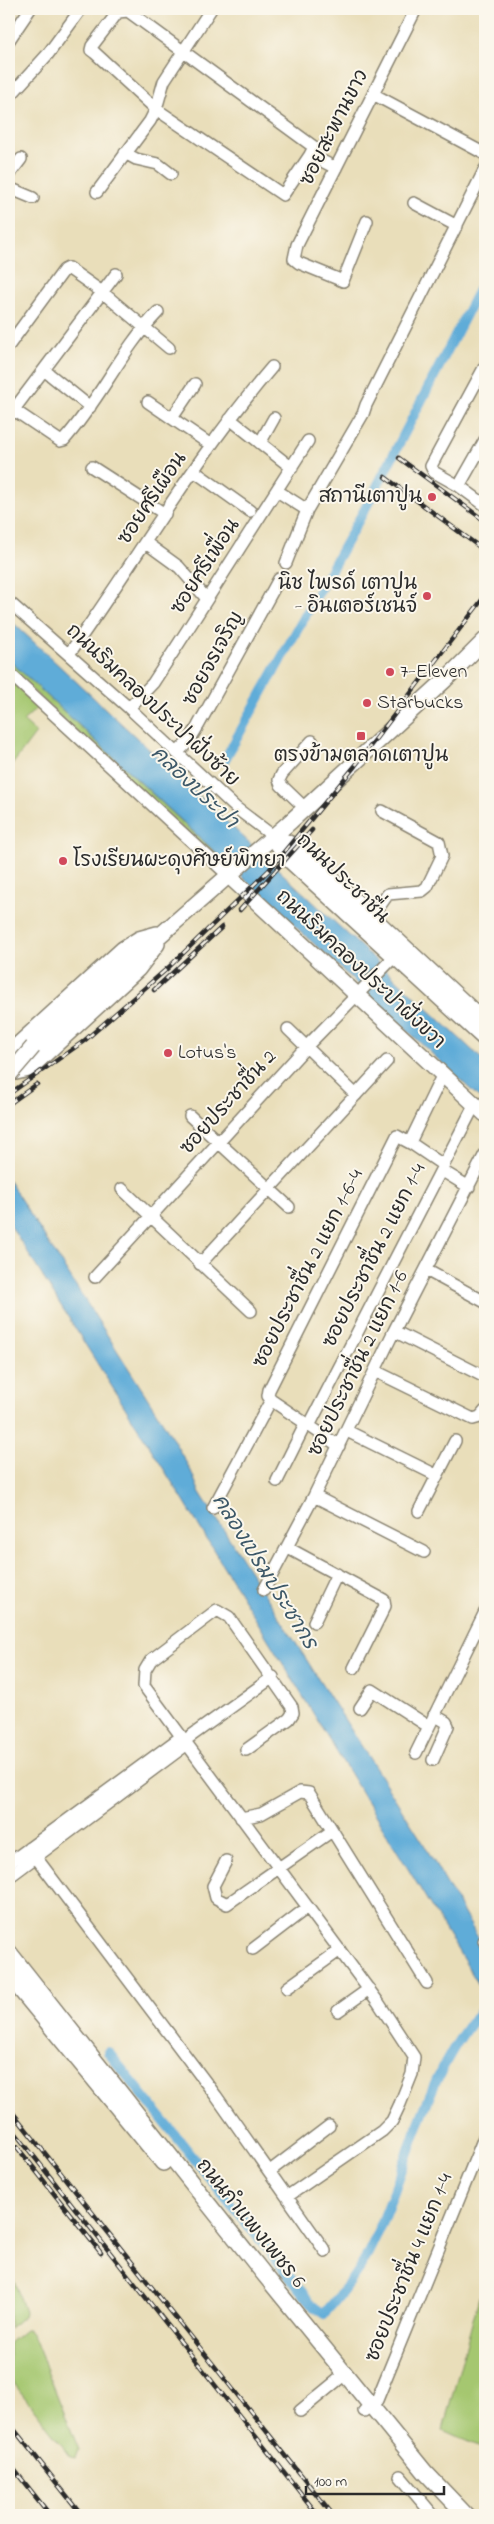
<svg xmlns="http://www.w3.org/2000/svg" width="494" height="2524" font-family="'Indie Flower','Playpen Sans Thai',sans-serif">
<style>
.green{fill:#a5c770;stroke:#68794e}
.water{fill:#5facd8;stroke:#456c82}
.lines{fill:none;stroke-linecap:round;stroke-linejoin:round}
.canal{stroke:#5facd8;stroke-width:10}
.street-casing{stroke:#8a8472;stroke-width:14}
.secondary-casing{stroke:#8a8472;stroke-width:18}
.street{stroke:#fff;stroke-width:11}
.secondary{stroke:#fff;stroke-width:15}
.rail-casing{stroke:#2b2b2b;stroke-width:4.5}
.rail{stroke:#fbf7ec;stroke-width:2.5;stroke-dasharray:8;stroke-linecap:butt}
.secondary-bridge-casing{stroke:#8a8472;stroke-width:18;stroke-linecap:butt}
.secondary-bridge{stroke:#fff;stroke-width:15}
.poi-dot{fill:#d1495b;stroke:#fbf7ec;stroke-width:2}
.labels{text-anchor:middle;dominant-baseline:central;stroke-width:4;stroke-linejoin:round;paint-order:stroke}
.street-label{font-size:20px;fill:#2b2b2b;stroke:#fbf7ec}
.poi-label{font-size:20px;fill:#2b2b2b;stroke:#fbf7ec;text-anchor:start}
.water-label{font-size:21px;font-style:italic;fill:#3d5868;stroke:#fbf7ec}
</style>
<rect width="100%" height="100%" fill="#fbf7ec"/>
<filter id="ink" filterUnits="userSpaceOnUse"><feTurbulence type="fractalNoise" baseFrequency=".02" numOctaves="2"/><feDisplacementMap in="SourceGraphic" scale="10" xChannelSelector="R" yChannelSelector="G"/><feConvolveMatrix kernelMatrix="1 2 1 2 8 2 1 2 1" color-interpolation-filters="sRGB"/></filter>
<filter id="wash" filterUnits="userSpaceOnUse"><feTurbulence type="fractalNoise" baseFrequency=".0096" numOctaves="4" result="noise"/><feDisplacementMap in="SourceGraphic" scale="20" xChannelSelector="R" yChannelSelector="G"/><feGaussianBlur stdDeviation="1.12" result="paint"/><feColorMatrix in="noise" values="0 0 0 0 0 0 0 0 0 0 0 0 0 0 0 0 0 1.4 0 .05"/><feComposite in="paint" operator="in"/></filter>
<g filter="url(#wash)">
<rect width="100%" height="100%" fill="#e9deba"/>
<path class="green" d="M9,660L224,861L221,864L9,669Z
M9,678L39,706L23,721L36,733L9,769Z
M9,2265L25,2312L24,2316L9,2328Z
M485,2275V2449L443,2430Z
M25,2330H29L33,2335L79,2450L76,2458L71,2457L9,2377V2343Z"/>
<path class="water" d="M9,619L485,1062V1103L9,660Z
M9,1181L166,1427L191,1471L199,1491L422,1841L485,1950V1995L180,1495L9,1223Z"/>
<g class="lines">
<path class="canal" d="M225,759L371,498L485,278
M108,2052L314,2307L324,2314C343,2292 360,2271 372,2245C409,2167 424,2072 485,2006"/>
</g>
</g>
<g filter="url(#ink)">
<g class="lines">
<defs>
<path id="street" d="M9,40L30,9
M373,94L485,154
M9,97L48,54L81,9
M125,153L136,159L158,164L171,174
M310,155L283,195L156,109L95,53L91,50L92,46L118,12L128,11L314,147L310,155L336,168
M9,175L21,159
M9,188L33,198
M97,192L150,121L156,109L164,81L211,9
M414,203L457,226
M367,221L343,281L299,263L294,259L297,245L416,9
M9,345L64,270L68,268L102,292L169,348
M485,366L431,466L434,472L459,486L485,505
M44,370L90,407
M148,402L211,445
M14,410L60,441L64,440C100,400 121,350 158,312
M9,416L116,274
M172,418L195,384
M230,419L292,468
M260,443L274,418
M92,467L165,514
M194,471L250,511
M459,486L485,440
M282,494L307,510
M146,543L179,567L207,599
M286,563L307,510L363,414L366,405L485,169
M9,602L129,708L236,808L273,836
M69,654C137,559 196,456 272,367
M9,673L229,876
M129,708L153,683L179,643L308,441
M177,753L189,741L198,726L279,579
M305,808L281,785L279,780L282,774L312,741
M372,917L388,894L422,891L427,887L442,856L439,842L382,811
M288,1029L356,1095
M443,1074L411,1140L412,1144L443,1165
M190,1116L289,1207
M441,1170L469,1187
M122,1189L251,1311
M200,1264L387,1061
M426,1270L485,1302
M95,1277L307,1046L394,957
M394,1331L485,1377
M375,1371L473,1419L480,1417L485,1411
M309,1426L475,1104
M347,1431L436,1475
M339,1446L271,1400L268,1396L269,1390L397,1136L412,1144
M277,1481L306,1423
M314,1496L424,1552
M213,1508L271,1400
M419,1511L455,1441
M288,1548L384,1600L385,1606L354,1668
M264,1590L314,1496L394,1331L485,1154
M314,1622L337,1574
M360,1708L372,1690L428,1726
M184,1741L273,1677
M246,1750L289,1719L293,1713L292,1707L229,1617L217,1610L151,1660L145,1670L144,1686L378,2002L414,2057L412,2074L400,2104L392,2121L382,2131L288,2196
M416,1753L485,1612
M433,1760L448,1726L446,1722L434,1715
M241,1818L261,1814L300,1792L309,1793L427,1983
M29,1848L216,2096L325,2251
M226,1861L213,1886L216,1898L227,1904L332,1831
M9,1863L181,1737
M9,1877L186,1745
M484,1941L485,1940
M253,1949L308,1907
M287,1988L340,1950
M338,2011L369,1989
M270,2171L329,2126
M300,2411L339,2379
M364,2411L377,2400L485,2135
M400,2476L433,2515"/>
<path id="secondary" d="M273,836L285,856L485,1039
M273,836L297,847L485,1022
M229,876L485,1114
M9,1053L123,949L139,939L157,934
M23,1055L291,821L445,680L485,640
M9,1067L16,1072L29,1069L138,969L157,944
M9,1952L263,2273L425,2472L466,2515
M9,1976L163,2163"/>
</defs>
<use href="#street" class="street-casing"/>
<use href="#secondary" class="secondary-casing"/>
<use href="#street" class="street"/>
<use href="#secondary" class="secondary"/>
<defs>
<path id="rail" d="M399,458L485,521
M385,477L485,551
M240,910L312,830
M154,990L222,927
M9,1094L84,1041L169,967L269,870L355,766L485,596
M9,1104L37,1084
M9,2108L333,2515
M9,2125L318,2515
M17,2147L101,2253
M9,2423L82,2515
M9,2463L50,2515"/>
</defs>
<use href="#rail" class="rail-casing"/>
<use href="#rail" class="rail"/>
<defs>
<path id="secondary-bridge" d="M9,1075L33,1047"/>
</defs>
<use href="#secondary-bridge" class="secondary-bridge-casing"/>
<use href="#secondary-bridge" class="secondary-bridge"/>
</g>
</g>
<g class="poi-dot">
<circle cx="432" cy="497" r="5"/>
<circle cx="427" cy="596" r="5"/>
<circle cx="390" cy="672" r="5"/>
<circle cx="367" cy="703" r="5"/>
<rect x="356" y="731" width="10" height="10" rx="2.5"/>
<circle cx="63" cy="861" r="5"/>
<circle cx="168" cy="1053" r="5"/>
</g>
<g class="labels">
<g class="street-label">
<text transform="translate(335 128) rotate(-63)">ซอยสะพานขาว</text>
<text transform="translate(153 499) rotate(-56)">ซอยศรีเผือน</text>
<text transform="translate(206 567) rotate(-57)">ซอยศรีเพื่อน</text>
<text transform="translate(214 659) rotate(-61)">ซอยจรเจริญ</text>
<text transform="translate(152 706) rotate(43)">ถนนริมคลองประปาฝั่งซ้าย</text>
<text transform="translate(342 879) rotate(44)">ถนนประชาชื่น</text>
<text transform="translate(360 970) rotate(43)">ถนนริมคลองประปาฝั่งขวา</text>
<text transform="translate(229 1103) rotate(-48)">ซอยประชาชื่น 2</text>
<text transform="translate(375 1256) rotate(-63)">ซอยประชาชื่น 2 แยก 1-4</text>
<text transform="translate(309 1269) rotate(-63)">ซอยประชาชื่น 2 แยก 1-6-4</text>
<text transform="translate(359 1364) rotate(-64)">ซอยประชาชื่น 2 แยก 1-6</text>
<text transform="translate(250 2224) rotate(51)">ถนนกำแพงเพชร 6</text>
<text transform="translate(410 2268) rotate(-68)">ซอยประชาชื่น 4 แยก 1-4</text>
</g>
<g class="poi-label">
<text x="422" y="497" text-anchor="end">สถานีเตาปูน</text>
<text x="417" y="584" text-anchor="end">นิช ไพรด์ เตาปูน<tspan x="417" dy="23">- อินเตอร์เชนจ์</tspan></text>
<text x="400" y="672">7-Eleven</text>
<text x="377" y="703">Starbucks</text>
<text x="361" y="756" text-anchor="middle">ตรงข้ามตลาดเตาปูน</text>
<text x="73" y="861">โรงเรียนผะดุงศิษย์พิทยา</text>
<text x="178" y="1053">Lotus's</text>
</g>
<g class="water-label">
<text transform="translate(194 788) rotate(43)">คลองประปา</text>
<text transform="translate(264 1572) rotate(58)">คลองเปรมประชากร</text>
</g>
</g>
<rect width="494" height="2524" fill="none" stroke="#fbf7ec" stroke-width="30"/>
<path d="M306 2486v8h138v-8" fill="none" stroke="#2b2b2b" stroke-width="2.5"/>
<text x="314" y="2486" font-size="15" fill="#2b2b2b" stroke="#fbf7ec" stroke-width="4" paint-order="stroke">100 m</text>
</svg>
